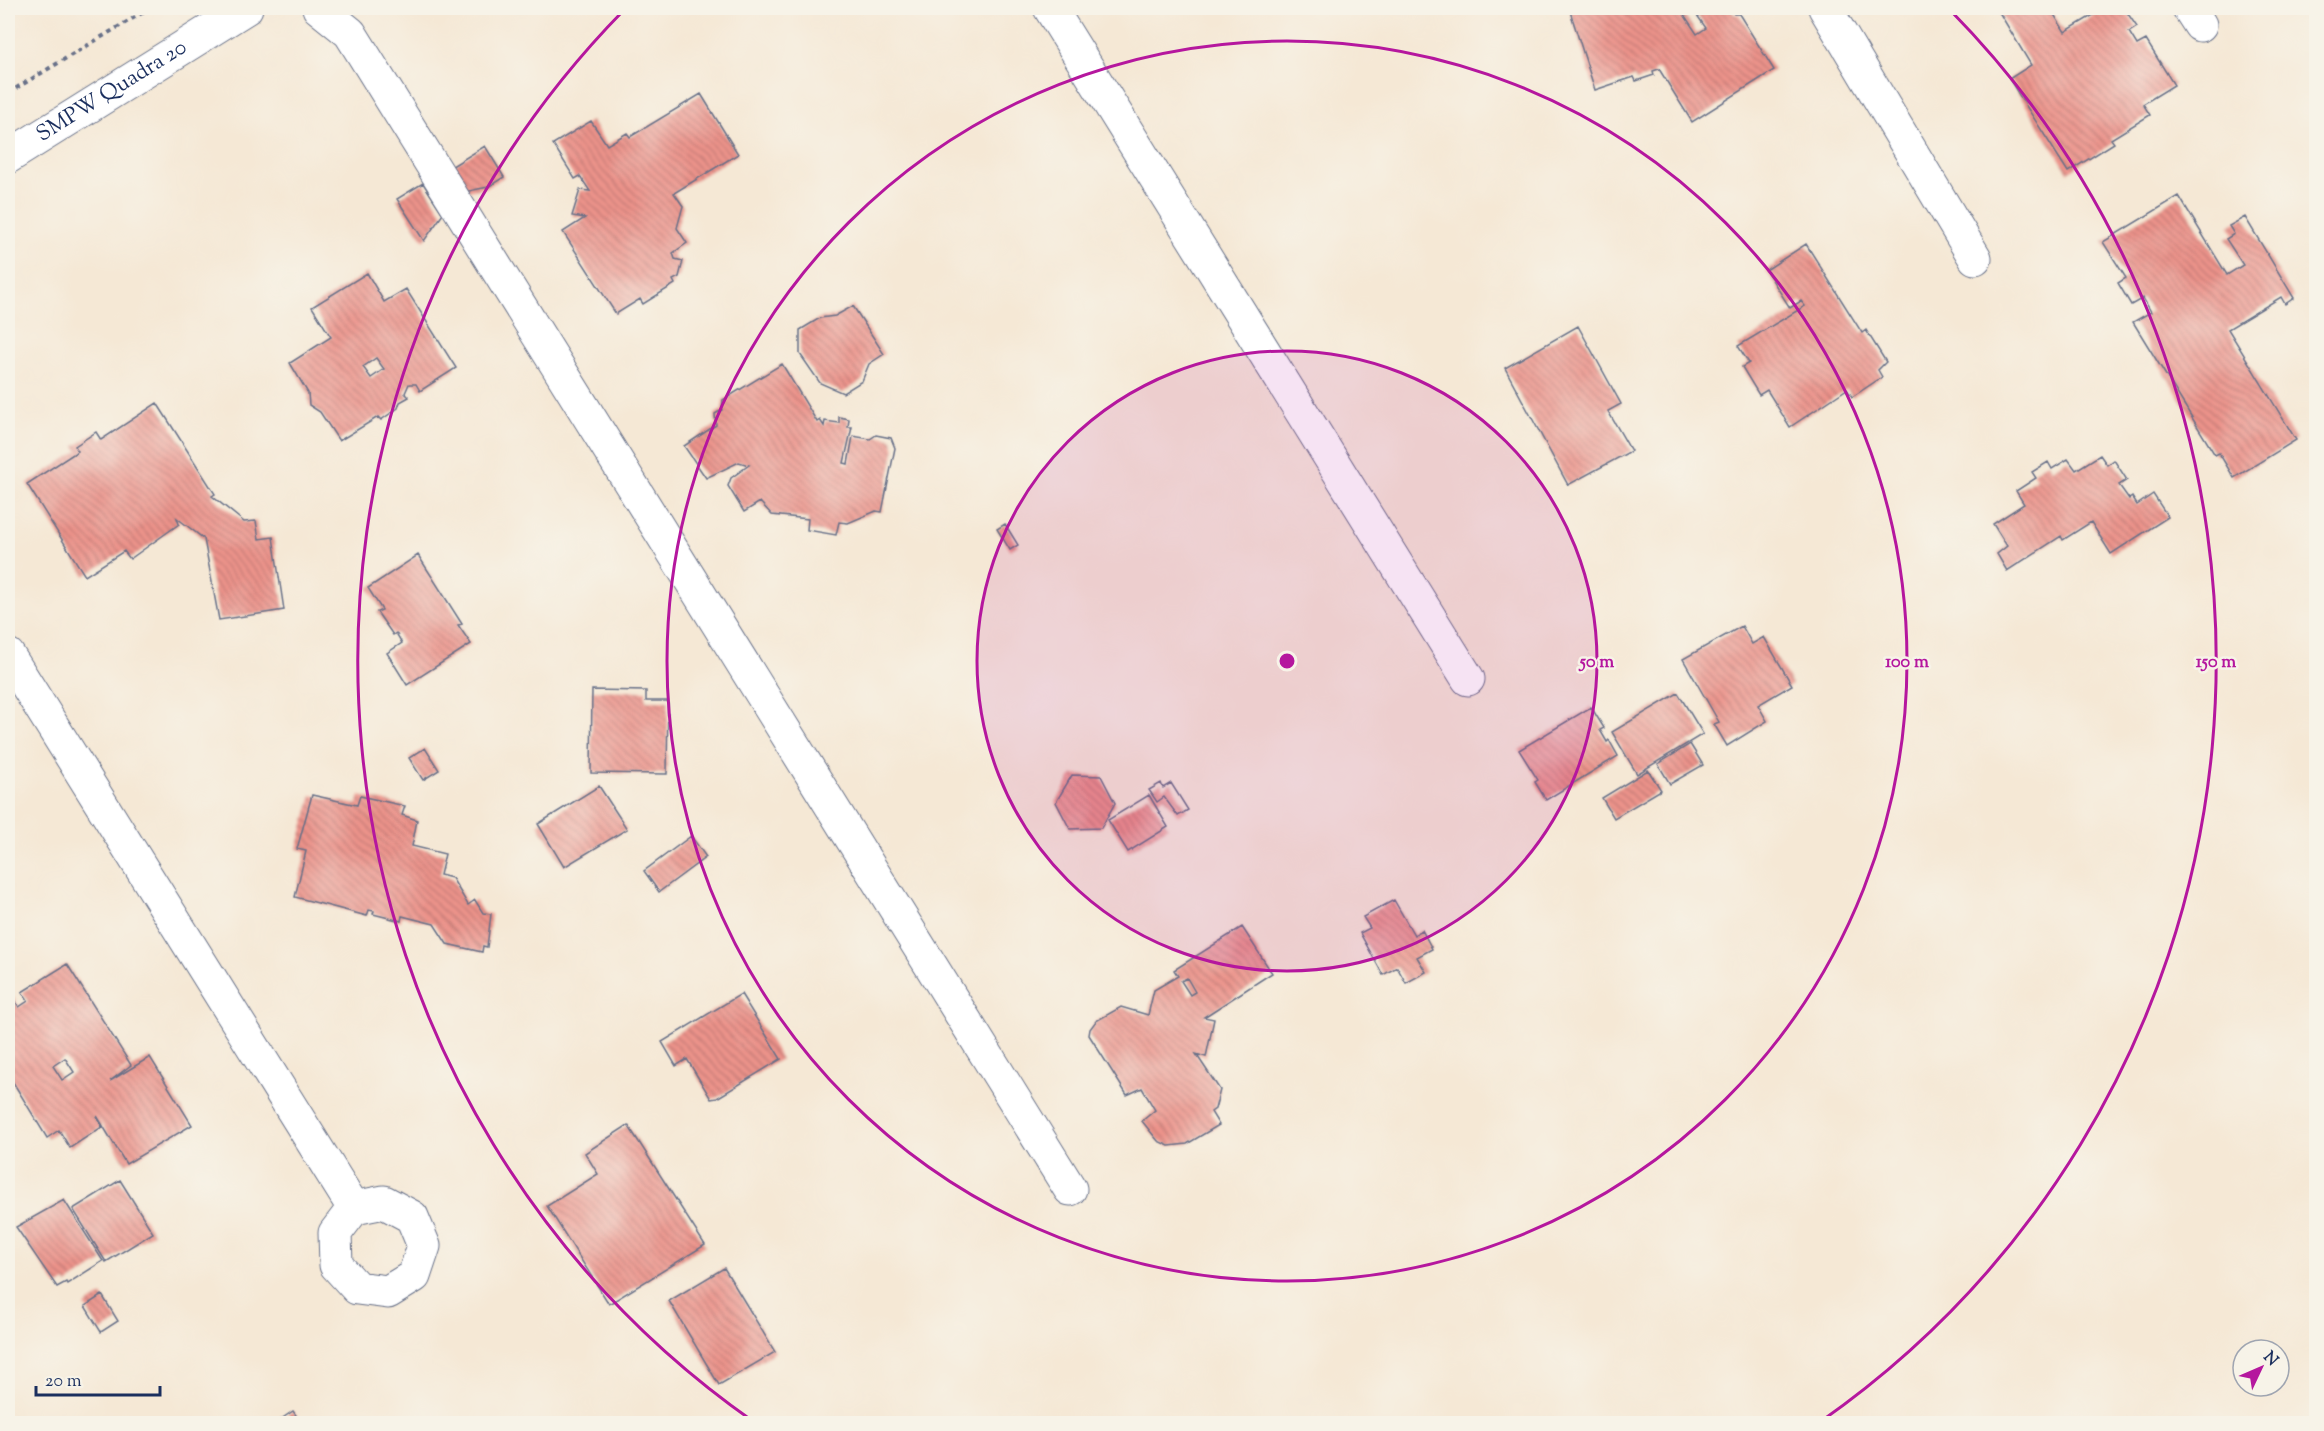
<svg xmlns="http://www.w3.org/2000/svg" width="2324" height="1431" font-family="'Sorts Mill Goudy',serif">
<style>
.building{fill:url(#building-back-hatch);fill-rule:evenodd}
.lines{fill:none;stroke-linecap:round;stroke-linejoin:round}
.minor-casing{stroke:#677088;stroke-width:35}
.tertiary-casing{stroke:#677088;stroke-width:35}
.path{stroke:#677088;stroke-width:4;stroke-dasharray:4.5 4.5;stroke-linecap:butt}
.minor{stroke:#fff;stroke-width:33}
.tertiary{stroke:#fff;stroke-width:33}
.ring{fill:none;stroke:#b5179e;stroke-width:3}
.labels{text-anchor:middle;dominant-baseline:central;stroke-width:5;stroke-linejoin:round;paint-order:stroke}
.street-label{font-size:22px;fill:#1b2f5e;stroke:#f7f3e8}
.centre{fill:#b5179e;stroke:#f7f3e8;stroke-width:3}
.ring-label{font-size:18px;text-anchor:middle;font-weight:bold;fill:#b5179e;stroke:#f7f3e8;stroke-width:5;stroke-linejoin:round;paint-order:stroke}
</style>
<defs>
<pattern id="building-back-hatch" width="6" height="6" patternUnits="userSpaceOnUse" patternTransform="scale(1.5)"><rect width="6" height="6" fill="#ec938a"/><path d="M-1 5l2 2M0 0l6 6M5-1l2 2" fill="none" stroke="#be7874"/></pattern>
</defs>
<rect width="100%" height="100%" fill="#f7f3e8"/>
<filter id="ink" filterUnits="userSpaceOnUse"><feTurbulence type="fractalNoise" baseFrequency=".0167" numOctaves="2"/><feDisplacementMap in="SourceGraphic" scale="12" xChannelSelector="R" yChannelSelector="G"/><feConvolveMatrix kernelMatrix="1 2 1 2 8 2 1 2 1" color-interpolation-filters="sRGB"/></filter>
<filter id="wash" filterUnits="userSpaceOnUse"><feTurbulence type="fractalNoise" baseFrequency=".008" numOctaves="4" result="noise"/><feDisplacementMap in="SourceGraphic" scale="24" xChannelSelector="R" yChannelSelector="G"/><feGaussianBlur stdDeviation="1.35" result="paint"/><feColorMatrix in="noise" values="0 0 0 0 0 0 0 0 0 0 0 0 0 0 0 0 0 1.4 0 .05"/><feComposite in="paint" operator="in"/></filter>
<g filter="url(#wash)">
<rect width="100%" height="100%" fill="#f5e8d5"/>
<g id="blocks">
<path class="building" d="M1569,8H1685L1681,10L1697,34L1706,28L1692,8H1730L1734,14H1739L1774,70L1692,122L1659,69L1653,71L1654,75L1636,81L1634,77L1595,90Z
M2006,8H2050L2065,32L2105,8H2124L2137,27L2129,32L2137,45L2146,40L2174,85L2143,104L2150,115L2111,139L2114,143L2068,172L2009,79L2031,65L1999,12Z
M701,94L738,154L674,193L683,206L677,228L687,243L673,253L675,259L683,261L679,277L673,280L675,284L643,304L640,299L616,314L563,232L585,218L572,216L580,190L590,191L580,176L575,179L553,144L591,121L607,145L627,133L630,137Z
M485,146L504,177L488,187L464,192L449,168Z
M423,183L443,214L424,241L397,199Z
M2179,196L2227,275L2243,265L2226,239L2234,234L2229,226L2245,217L2294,298L2285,304L2281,297L2228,329L2296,440L2234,478L2219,453L2215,455L2133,322L2151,312L2143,298L2131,305L2118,283L2126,278L2103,242Z
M1806,244L1862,333L1866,330L1886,362L1878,370L1882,377L1852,397L1847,389L1790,427L1767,390L1759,395L1742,367L1749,363L1738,346L1805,306L1801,301L1790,308L1766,270Z
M367,273L384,302L406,289L456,368L420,391L416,384H409L405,393L409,397L400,402L398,408L381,420L378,417L339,441L320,412L309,405L308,393L290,363L331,337L312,307ZM376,358L384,369L371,378L363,367Z
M853,306L884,354L869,364L862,381L843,393L820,383L800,354V330L820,318L835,316Z
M1578,326L1621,404L1608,411L1631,451L1568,485L1505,368Z
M782,364L817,422L820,420L824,426L825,421L839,423V417L849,419L848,427H852L844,463L848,464L853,436L870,439L876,435L891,438L895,448L882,512L876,511L848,523L839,522L836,535L807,530L808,519L772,515L760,502L744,512L728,486L731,478L749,465L739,462L706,478L684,446L716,425L715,414L722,410L723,400Z
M157,403L215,494L212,496L244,522L256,521L259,539L273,537L284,610L219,620L204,539L177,518L179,524L130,559L124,551L85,576L27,484L78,451L75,446L96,432L101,440Z
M2100,455L2107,465L2114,460L2127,480L2119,485L2129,499L2132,497L2137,505L2153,494L2168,517L2111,554L2091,522L2063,540L2061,536L2007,571L1997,554L2007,546L1993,524L2024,504L2016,491L2036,478L2032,472L2048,462L2052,469L2068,459L2076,470Z
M1005,524L1018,545L1010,550L997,529Z
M418,555L462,624L458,625L471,644L407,685L387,653L402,643L396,633L393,635L377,612L382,610L368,588Z
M1742,626L1752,644L1764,637L1792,685L1758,705L1767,721L1727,746L1714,724L1719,722L1683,659Z
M592,690L646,691V701H668L667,774L591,773Z
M1678,693L1703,734L1637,774L1612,732Z
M1591,707L1604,728L1600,730L1607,742L1609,740L1618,756L1546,800L1535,782L1538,780L1519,750Z
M1690,744L1703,765L1670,784L1658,764Z
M425,748L439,770L423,780L409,758Z
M1648,770L1661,790L1614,818L1602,798Z
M1072,775L1101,776L1115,803L1101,828L1070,829L1056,802Z
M1161,783L1163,788L1171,783L1188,810L1178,816L1164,797L1157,802L1149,790Z
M599,786L627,829L564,867L538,824Z
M312,795L357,805L360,796L405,806L402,815L417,820L412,846L445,854L440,875L452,878L468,905L475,900L483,913L491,914L487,947L483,946L482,952L447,944L434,924L402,916L401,921L373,914L374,911L369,910L367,916L295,897L306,851L297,849Z
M1149,795L1168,827L1128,852L1108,820Z
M691,836L706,857L659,892L644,871Z
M1394,900L1414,935L1422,930L1432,949L1417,957L1426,972L1406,983L1397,967L1383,975L1360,933L1370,928L1363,917Z
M1242,927L1272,973L1204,1017L1214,1019L1206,1057L1196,1054L1220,1090L1215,1109L1211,1112L1219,1125L1187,1144L1169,1146L1158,1141L1142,1121L1155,1110L1142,1088L1127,1095L1089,1035L1090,1029L1096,1021L1121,1007L1148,1015L1154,990L1178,976L1174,970ZM1187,978L1195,992L1190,995L1181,981Z
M67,964L131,1065L110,1081L150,1057L192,1125L126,1164L97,1116L102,1127L70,1148L59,1130L47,1138L8,1074V1001L13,997L19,1007L28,1001L22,992ZM65,1058L74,1072L62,1080L53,1066Z
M741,994L781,1059L717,1098L711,1099L687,1059L676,1066L662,1042Z
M628,1125L705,1245L609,1304L547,1206L598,1174L585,1153Z
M120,1180L153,1233L106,1262L73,1209Z
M64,1200L103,1261L67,1284L66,1282L57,1287L16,1227Z
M724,1268L775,1352L719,1385L669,1301Z
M102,1295L118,1321L101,1332L85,1306Z
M293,1411L302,1424H274Z"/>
</g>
</g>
<g filter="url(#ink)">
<use href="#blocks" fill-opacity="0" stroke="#677088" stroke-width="1.5"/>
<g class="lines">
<defs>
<path id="minor" d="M319,8L350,33L1070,1189
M1050,8L1468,679
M1825,8L1975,258
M2189,8L2200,25
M8,655L354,1208
M384,1202L412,1217L424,1246L414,1276L388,1292L357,1288L336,1265L335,1233L354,1208Z"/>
<g id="tertiary">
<path id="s1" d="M8,157L246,8"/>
</g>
</defs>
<use href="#minor" class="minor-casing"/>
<use href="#tertiary" class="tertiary-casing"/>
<path class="path" d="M8,93L150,8"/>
<use href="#minor" class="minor"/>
<use href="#tertiary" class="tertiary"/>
</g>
</g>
<circle cx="1287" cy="661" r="310" fill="#b5179e" fill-opacity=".12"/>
<g class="ring">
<circle cx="1287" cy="661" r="310"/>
<circle cx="1287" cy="661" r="620"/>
<path d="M754 1422A929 929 0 0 1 624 10M1950 10A929 929 0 0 1 1820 1422"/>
</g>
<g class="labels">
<g class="street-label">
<text stroke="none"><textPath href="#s1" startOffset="123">SMPW Quadra 20</textPath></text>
</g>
</g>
<circle cx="1287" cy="661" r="9" class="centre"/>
<g class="ring-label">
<text x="1597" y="667">50 m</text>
<text x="1907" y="667">100 m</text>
<text x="2216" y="667">150 m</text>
</g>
<rect width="2324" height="1431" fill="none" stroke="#f7f3e8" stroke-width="30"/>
<g transform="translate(2261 1368) rotate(46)"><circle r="28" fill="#f7f3e8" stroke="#9fa5b1" stroke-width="1.5"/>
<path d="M0-4.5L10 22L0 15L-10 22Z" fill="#b5179e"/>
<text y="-9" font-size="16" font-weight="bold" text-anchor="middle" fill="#1b2f5e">N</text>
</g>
<path d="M36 1386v9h124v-9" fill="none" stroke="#1b2f5e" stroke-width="3"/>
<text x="45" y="1386" font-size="18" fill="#1b2f5e" stroke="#f7f3e8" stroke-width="4.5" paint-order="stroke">20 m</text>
</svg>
